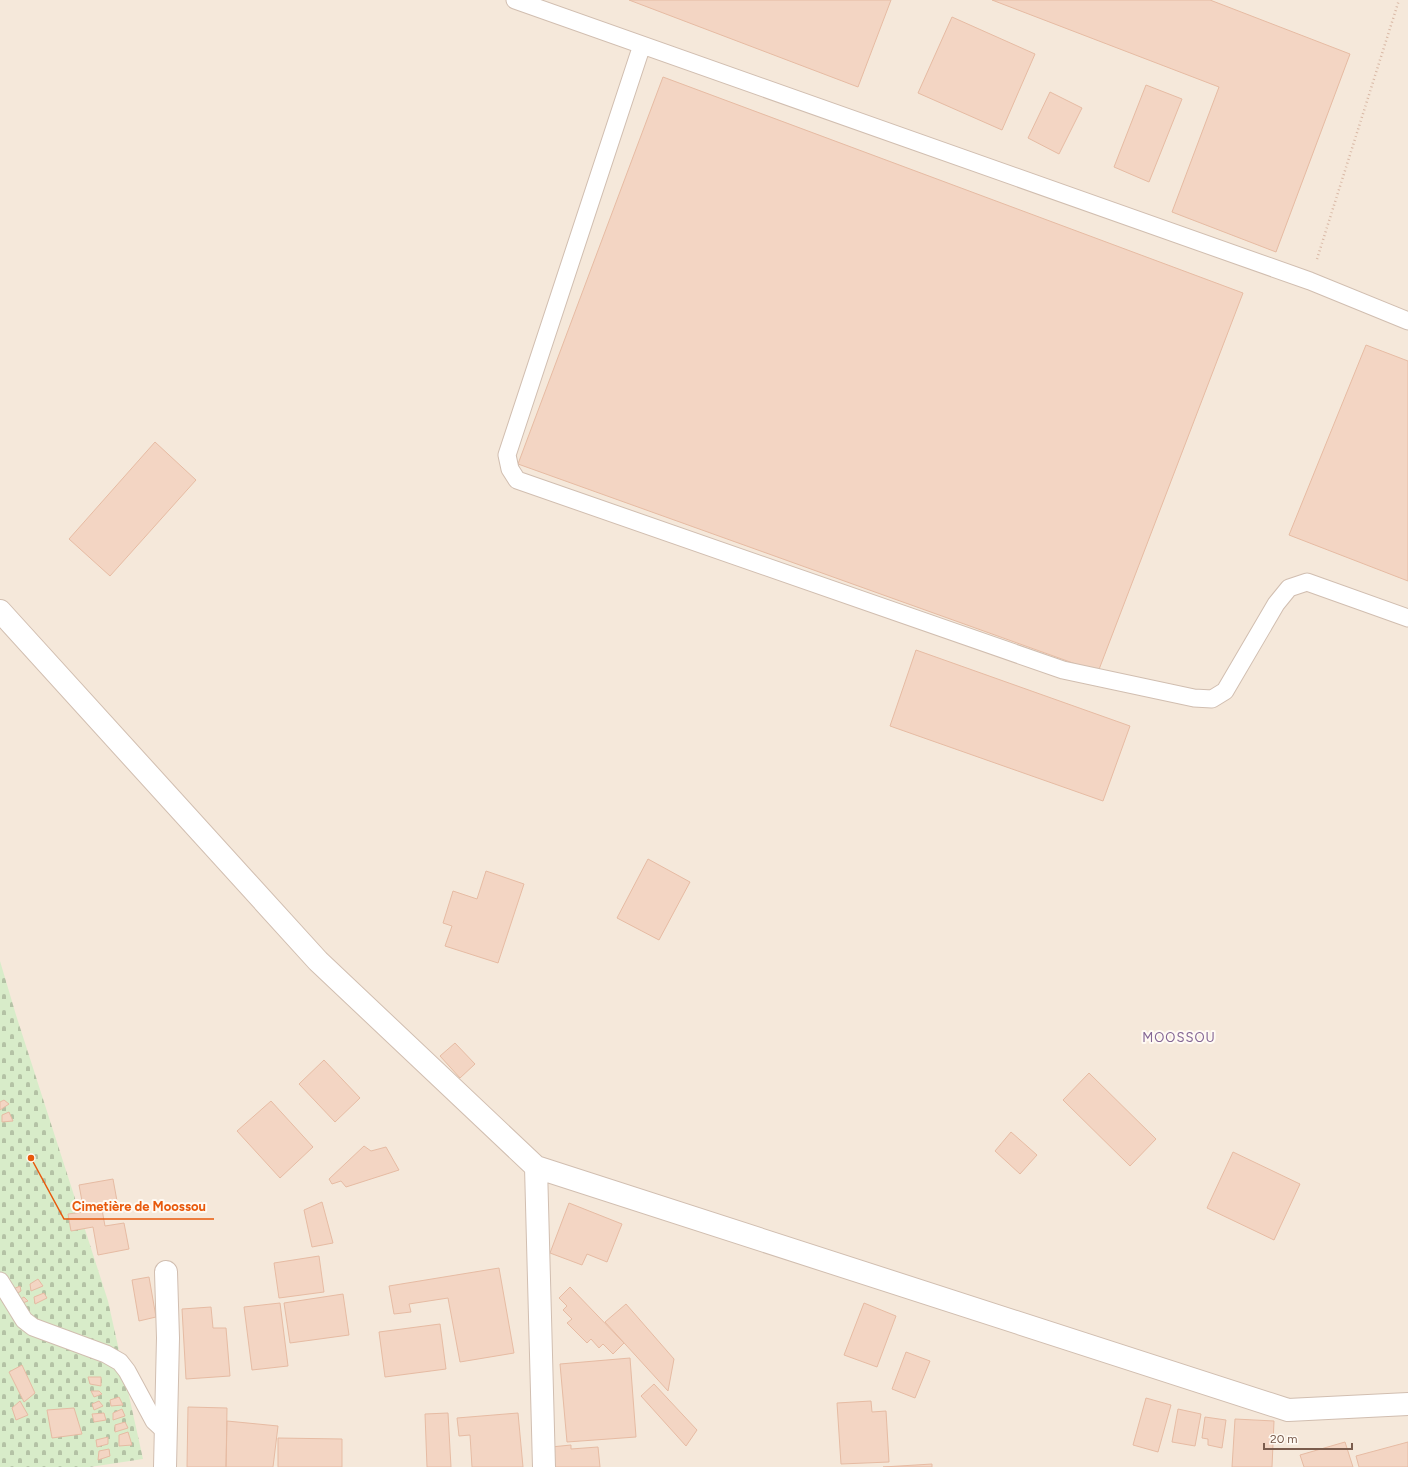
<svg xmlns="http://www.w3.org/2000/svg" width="1408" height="1467" font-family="Figtree,sans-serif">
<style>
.residential{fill:#f5e8da}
.cemetery{fill:url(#cemetery-stones)}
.building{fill:#f3d5c3;stroke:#e6bba3}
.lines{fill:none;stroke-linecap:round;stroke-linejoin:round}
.service-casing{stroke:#d1beb0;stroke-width:19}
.minor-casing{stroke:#d1beb0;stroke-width:24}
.path{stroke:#d9b8a5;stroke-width:2.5;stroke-dasharray:1 3;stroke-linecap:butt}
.service{stroke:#fff;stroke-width:17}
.minor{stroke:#fff;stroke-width:22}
.labels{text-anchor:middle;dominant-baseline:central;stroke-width:4;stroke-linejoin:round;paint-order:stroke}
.neighbourhood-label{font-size:13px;letter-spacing:1px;fill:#846695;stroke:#fffaf3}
.leader{fill:none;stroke:#e8590c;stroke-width:1.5}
.callout-dot{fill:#e8590c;stroke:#fffaf3;stroke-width:1.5}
.callout-label{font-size:13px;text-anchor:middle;font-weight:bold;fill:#e8590c;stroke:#fffaf3;stroke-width:4;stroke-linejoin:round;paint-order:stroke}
</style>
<defs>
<pattern id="cemetery-stones" width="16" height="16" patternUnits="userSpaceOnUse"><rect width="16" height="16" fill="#d8ecc9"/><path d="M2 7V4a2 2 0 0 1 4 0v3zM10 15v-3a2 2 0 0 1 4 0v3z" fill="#b4c2a5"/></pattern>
</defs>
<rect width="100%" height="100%" fill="#fdf6ec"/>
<path class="residential" d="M0,0H1408V1467H0Z"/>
<path class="cemetery" d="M0,961L16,1015L108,1301L143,1459L90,1467H0Z"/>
<path class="building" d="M629,0H891L858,87Z
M992,0H1210L1350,54L1276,252L1172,212L1219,87Z
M952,17L1035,54L1002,130L918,93Z
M663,77L1243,293L1098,672L518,464Z
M1146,85L1182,99L1149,182L1114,167Z
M1050,92L1082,108L1059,154L1028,138Z
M1366,345L1408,361V581L1289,535Z
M155,442L196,480L110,576L69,539Z
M916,650L1130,726L1103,801L890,726Z
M648,859L690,882L659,940L617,918Z
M486,871L524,884L498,963L445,946L452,926L443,923L453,891L477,899Z
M455,1043L475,1064L460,1078L440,1056Z
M324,1060L360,1098L335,1122L299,1084Z
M1089,1073L1156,1139L1130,1166L1063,1100Z
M4,1100L9,1104L0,1110V1102Z
M271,1101L313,1147L280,1178L237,1131Z
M9,1112L13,1121L2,1122V1115Z
M1011,1132L1037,1155L1020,1174L995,1151Z
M364,1146L371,1151L386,1147L399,1170L346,1187L341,1181L332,1184L329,1179Z
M1233,1152L1300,1184L1274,1240L1207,1208Z
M113,1179L117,1201L101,1204L105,1226L124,1223L129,1249L98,1255L93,1227L71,1231L68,1214L84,1212L79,1185Z
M322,1202L333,1243L312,1247L304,1210Z
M569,1203L622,1224L607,1262L587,1254L582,1265L550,1253Z
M319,1256L324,1292L279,1298L274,1263Z
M499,1268L514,1353L460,1362L448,1298L409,1304L411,1312L394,1314L389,1286Z
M149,1277L156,1317L139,1321L132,1280Z
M38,1279L43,1286L31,1291L30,1284Z
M20,1286L21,1291L13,1296L11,1290Z
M570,1287L624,1343L613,1354L603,1344L599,1348L591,1339L587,1343L567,1323L572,1319L563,1310L567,1306L559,1298Z
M44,1293L47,1298L35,1304L34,1297Z
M343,1294L349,1335L290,1343L284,1303Z
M24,1297L28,1301L20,1304L17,1301Z
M280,1303L288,1366L252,1370L244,1307Z
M864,1303L896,1316L877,1367L844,1355Z
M626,1304L674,1359L668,1391L605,1322Z
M211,1307L213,1328H226L230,1376L186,1379L182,1309Z
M440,1324L446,1369L385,1377L379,1332Z
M906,1352L930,1361L915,1398L892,1389Z
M630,1358L636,1437L567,1442L560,1364Z
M22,1365L35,1393L24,1402L9,1372Z
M88,1377H101V1386L90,1384Z
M654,1384L697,1430L686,1446L641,1396Z
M91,1391H99L102,1394L94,1397Z
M119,1397L123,1405L111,1406L110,1400Z
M1146,1398L1171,1405L1158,1452L1133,1445Z
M20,1401L28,1415L16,1420L12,1408Z
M99,1401L103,1406L94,1410L92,1404Z
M871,1401L872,1412L886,1411L889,1462L841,1464L837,1403Z
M188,1407L227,1408L226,1467H187Z
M74,1408L82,1434L52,1438L47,1410Z
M122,1409L125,1416L113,1420V1413Z
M1178,1409L1201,1414L1195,1446L1172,1442Z
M104,1413L106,1420L94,1422L92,1414Z
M448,1413L451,1467H427L425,1414Z
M518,1413L523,1467H472L470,1435L459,1436L457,1418Z
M1205,1417L1226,1420L1222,1448L1208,1445V1439L1202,1438Z
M1235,1419L1274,1421L1272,1467H1232Z
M227,1421L278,1426L273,1467H226Z
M125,1422L128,1428L115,1432V1425Z
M128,1432L132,1445L119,1446V1435Z
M108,1437V1444L97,1447L96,1440Z
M278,1438L342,1439V1467H278Z
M1345,1442L1353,1467H1304L1300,1455Z
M1408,1442V1467H1359L1356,1456Z
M571,1445V1449L598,1447L600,1467H553L551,1447Z
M109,1449L110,1456L98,1460L99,1451Z
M932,1464V1467H883Z"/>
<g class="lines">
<defs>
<path id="service" d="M515,0L1310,281L1408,321
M642,45L507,455L510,469L517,480L1063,670L1194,698L1212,699L1225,691L1276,604L1289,588L1307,582L1408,618
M0,1281L24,1320L33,1327L106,1354L120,1362L127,1371L154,1421L166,1432"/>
<path id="minor" d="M0,611L318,961L536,1167L1288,1410L1408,1404
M536,1167L544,1467
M165,1467L168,1338L166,1272"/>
</defs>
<use href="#service" class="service-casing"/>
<use href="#minor" class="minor-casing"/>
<path class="path" d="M1317,259L1399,0"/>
<use href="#service" class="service"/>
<use href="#minor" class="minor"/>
</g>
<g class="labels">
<g class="neighbourhood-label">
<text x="1179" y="1037">MOOSSOU</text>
</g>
</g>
<path class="leader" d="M31 1158L64 1219H214"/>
<circle class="callout-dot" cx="31" cy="1158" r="4"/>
<g class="callout-label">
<text x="139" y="1211">Cimetière de Moossou</text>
</g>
<path d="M1264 1443v6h88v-6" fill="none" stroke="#7a5c4d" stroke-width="2"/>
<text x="1270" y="1443" font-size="12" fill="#7a5c4d" stroke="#fffaf3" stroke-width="3" paint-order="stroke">20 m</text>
</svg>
